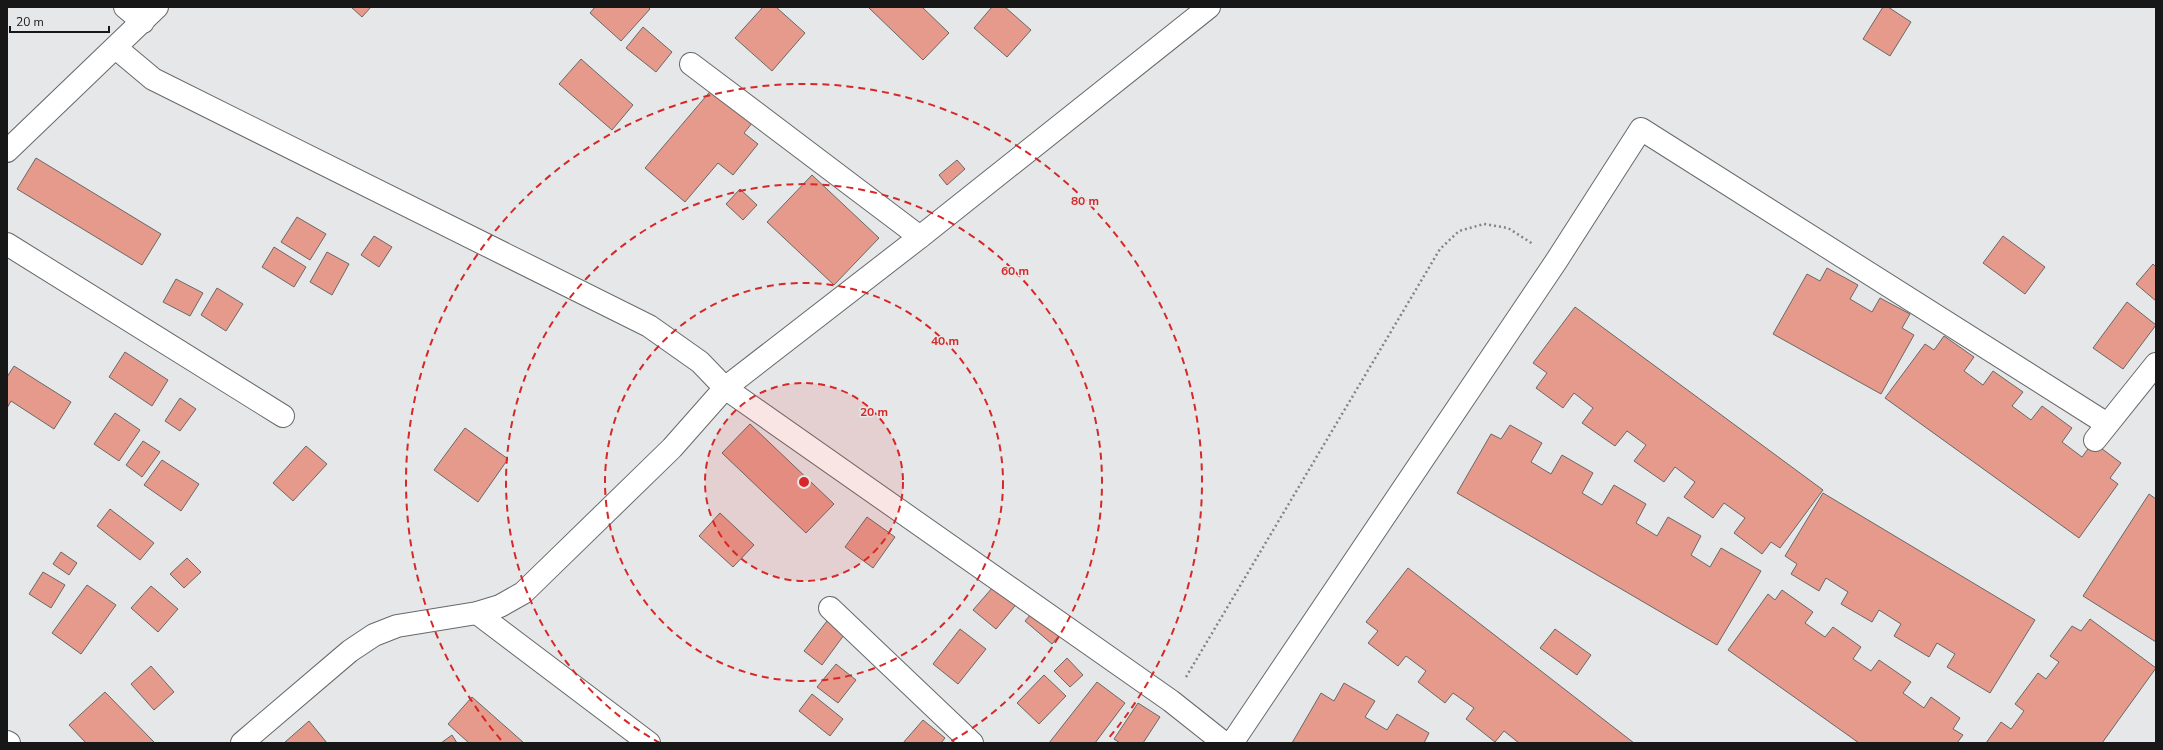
<svg xmlns="http://www.w3.org/2000/svg" width="2163" height="750" font-family="'Nunito Sans',sans-serif">
<style>
.building{fill:#e59a8b;stroke:#6a6868}
.lines{fill:none;stroke-linecap:round;stroke-linejoin:round}
.minor-casing{stroke:#68696a;stroke-width:24}
.path{stroke:#848485;stroke-width:2.5;stroke-dasharray:2 3;stroke-linecap:butt}
.minor{stroke:#fff;stroke-width:22}
.ring{fill:none;stroke:#d62828;stroke-width:2;stroke-dasharray:7 5}
.centre{fill:#d62828;stroke:#e6e7e8;stroke-width:2}
.ring-label{font-size:12px;text-anchor:middle;font-weight:bold;fill:#d62828;stroke:#e6e7e8;stroke-width:3;stroke-linejoin:round;paint-order:stroke}
</style>
<rect width="100%" height="100%" fill="#e6e7e8"/>
<path class="building" d="M351,7H371L362,17Z
M595,7H648L650,9L621,41L590,13Z
M763,7H776L805,33L772,71L735,38Z
M868,7H922L949,33L923,60Z
M992,7H1005L1031,30L1007,57L974,28Z
M1883,7H1888L1911,22L1890,56L1863,39Z
M643,27L672,52L656,72L626,48Z
M581,59L633,105L612,130L559,84Z
M713,88L753,122L744,133L758,144L733,175L718,163L685,202L645,168Z
M36,158L161,234L142,265L17,189Z
M957,160L965,169L947,185L939,175Z
M812,175L879,238L834,285L767,222Z
M740,189L757,205L743,220L726,204Z
M297,217L326,234L310,260L281,242Z
M374,236L392,247L379,267L361,255Z
M2003,236L2045,267L2025,294L1983,263Z
M274,247L306,267L294,287L262,267Z
M327,252L349,264L332,295L310,282Z
M2153,264L2156,267V301L2136,284Z
M1827,268L1858,285L1850,299L1872,312L1880,298L1910,314L1902,328L1914,335L1881,394L1773,334L1807,274L1820,281Z
M176,279L203,293L190,316L163,302Z
M217,288L243,304L226,331L201,315Z
M2127,302L2156,325L2123,369L2093,348Z
M1575,307L1823,490L1780,548L1771,542L1762,554L1734,533L1745,518L1724,503L1713,518L1684,497L1695,482L1675,467L1664,482L1634,461L1646,445L1627,431L1615,446L1582,423L1593,408L1574,393L1563,408L1536,388L1547,373L1533,363Z
M1944,336L1974,357L1964,371L1983,385L1993,371L2023,392L2012,406L2031,420L2042,406L2072,428L2062,442L2082,457L2093,442L2121,463L2110,478L2118,484L2079,538L1885,398L1925,344L1934,350Z
M125,352L168,380L152,406L109,377Z
M14,366L71,402L54,429L11,401L7,408V377Z
M180,398L196,409L180,431L165,421Z
M115,413L140,430L119,461L94,444Z
M750,424L834,504L806,533L722,453Z
M1510,425L1542,443L1531,462L1551,474L1562,455L1593,473L1582,493L1602,505L1614,485L1646,504L1636,523L1657,536L1668,517L1701,536L1691,555L1710,567L1721,548L1761,571L1717,645L1457,493L1491,434L1501,439Z
M465,428L508,459L478,502L434,470Z
M143,441L160,452L142,477L126,465Z
M306,446L327,464L293,501L273,483Z
M162,460L199,484L181,511L144,485Z
M1823,493L2035,620L1990,693L1947,667L1955,654L1937,643L1929,657L1894,636L1901,624L1879,610L1872,622L1841,604L1848,592L1826,578L1819,591L1791,574L1797,564L1785,556Z
M2149,494L2156,499V642L2083,596Z
M110,509L154,543L140,560L97,526Z
M720,513L754,545L733,567L699,536Z
M867,517L895,537L873,568L845,547Z
M61,552L77,563L69,575L53,564Z
M187,558L201,572L184,588L170,574Z
M1408,568L1634,743H1519L1504,731L1495,742L1466,719L1474,708L1453,693L1445,703L1418,682L1426,671L1406,656L1398,666L1368,643L1378,631L1366,622Z
M43,572L65,585L51,608L29,594Z
M1006,572L1028,590L996,629L973,610Z
M87,585L116,605L81,654L52,633Z
M151,586L178,609L158,632L131,608Z
M1782,590L1813,612L1805,623L1825,637L1833,627L1861,647L1853,659L1871,671L1879,660L1911,682L1903,693L1924,708L1931,697L1960,718L1953,729L1963,735L1957,743H1859L1728,650L1768,594L1775,600Z
M1043,600L1070,623L1052,644L1025,621Z
M2090,619L2156,668L2102,743H1986L2001,722L2011,729L2024,711L2015,704L2038,673L2046,679L2059,662L2050,656L2072,626L2081,631Z
M827,621L844,635L822,665L804,651Z
M960,629L986,649L958,684L933,664Z
M1555,629L1591,655L1577,675L1540,648Z
M1067,658L1083,675L1070,687L1054,671Z
M836,664L856,680L838,703L817,687Z
M151,666L174,692L154,710L131,684Z
M1044,675L1066,696L1039,724L1017,703Z
M1097,682L1125,703L1095,743H1049Z
M1344,683L1375,701L1365,717L1387,730L1397,714L1429,733L1424,743H1292L1321,693L1334,701Z
M105,692L154,742L153,743H86L69,725Z
M812,694L843,719L830,736L799,711Z
M472,697L524,743H469L448,724Z
M1138,703L1160,717L1143,743H1120L1114,739Z
M923,720L945,738L941,743H903Z
M309,721L327,743H284Z
M452,735L457,743H441Z"/>
<g class="lines">
<defs>
<path id="minor" d="M125,7L143,22
M116,48L153,79L649,326L700,362L725,388L1171,701L1224,743
M691,64L920,237
M7,151L157,7
M7,244L283,416
M2095,440L2156,364
M830,608L972,743
M477,613L649,743
M7,742L9,743
M242,743L350,651L374,635L397,626L477,613L500,606L523,593L672,448L725,388L920,237L1209,7
M1232,743L1557,260L1641,129L2107,424"/>
</defs>
<use href="#minor" class="minor-casing"/>
<path class="path" d="M1186,677L1440,249L1459,231L1484,224L1508,228L1533,244"/>
<use href="#minor" class="minor"/>
</g>
<circle cx="804" cy="482" r="99" fill="#d62828" fill-opacity=".12"/>
<g class="ring">
<circle cx="804" cy="482" r="99"/>
<circle cx="804" cy="482" r="199"/>
<path d="M660 743A298 298 0 1 1 948 743"/>
<path d="M501 740A398 398 0 1 1 1107 740"/>
</g>
<circle cx="804" cy="482" r="6" class="centre"/>
<g class="ring-label">
<text x="1085" y="205">80 m</text>
<text x="1015" y="275">60 m</text>
<text x="945" y="345">40 m</text>
<text x="874" y="416">20 m</text>
</g>
<rect width="2163" height="750" fill="none" stroke="#171718" stroke-width="16"/>
<path d="M10 26v6h99v-6" fill="none" stroke="#171718" stroke-width="2"/>
<text x="16" y="26" font-size="12" fill="#171718" stroke="#e6e7e8" stroke-width="3" paint-order="stroke">20 m</text>
</svg>
